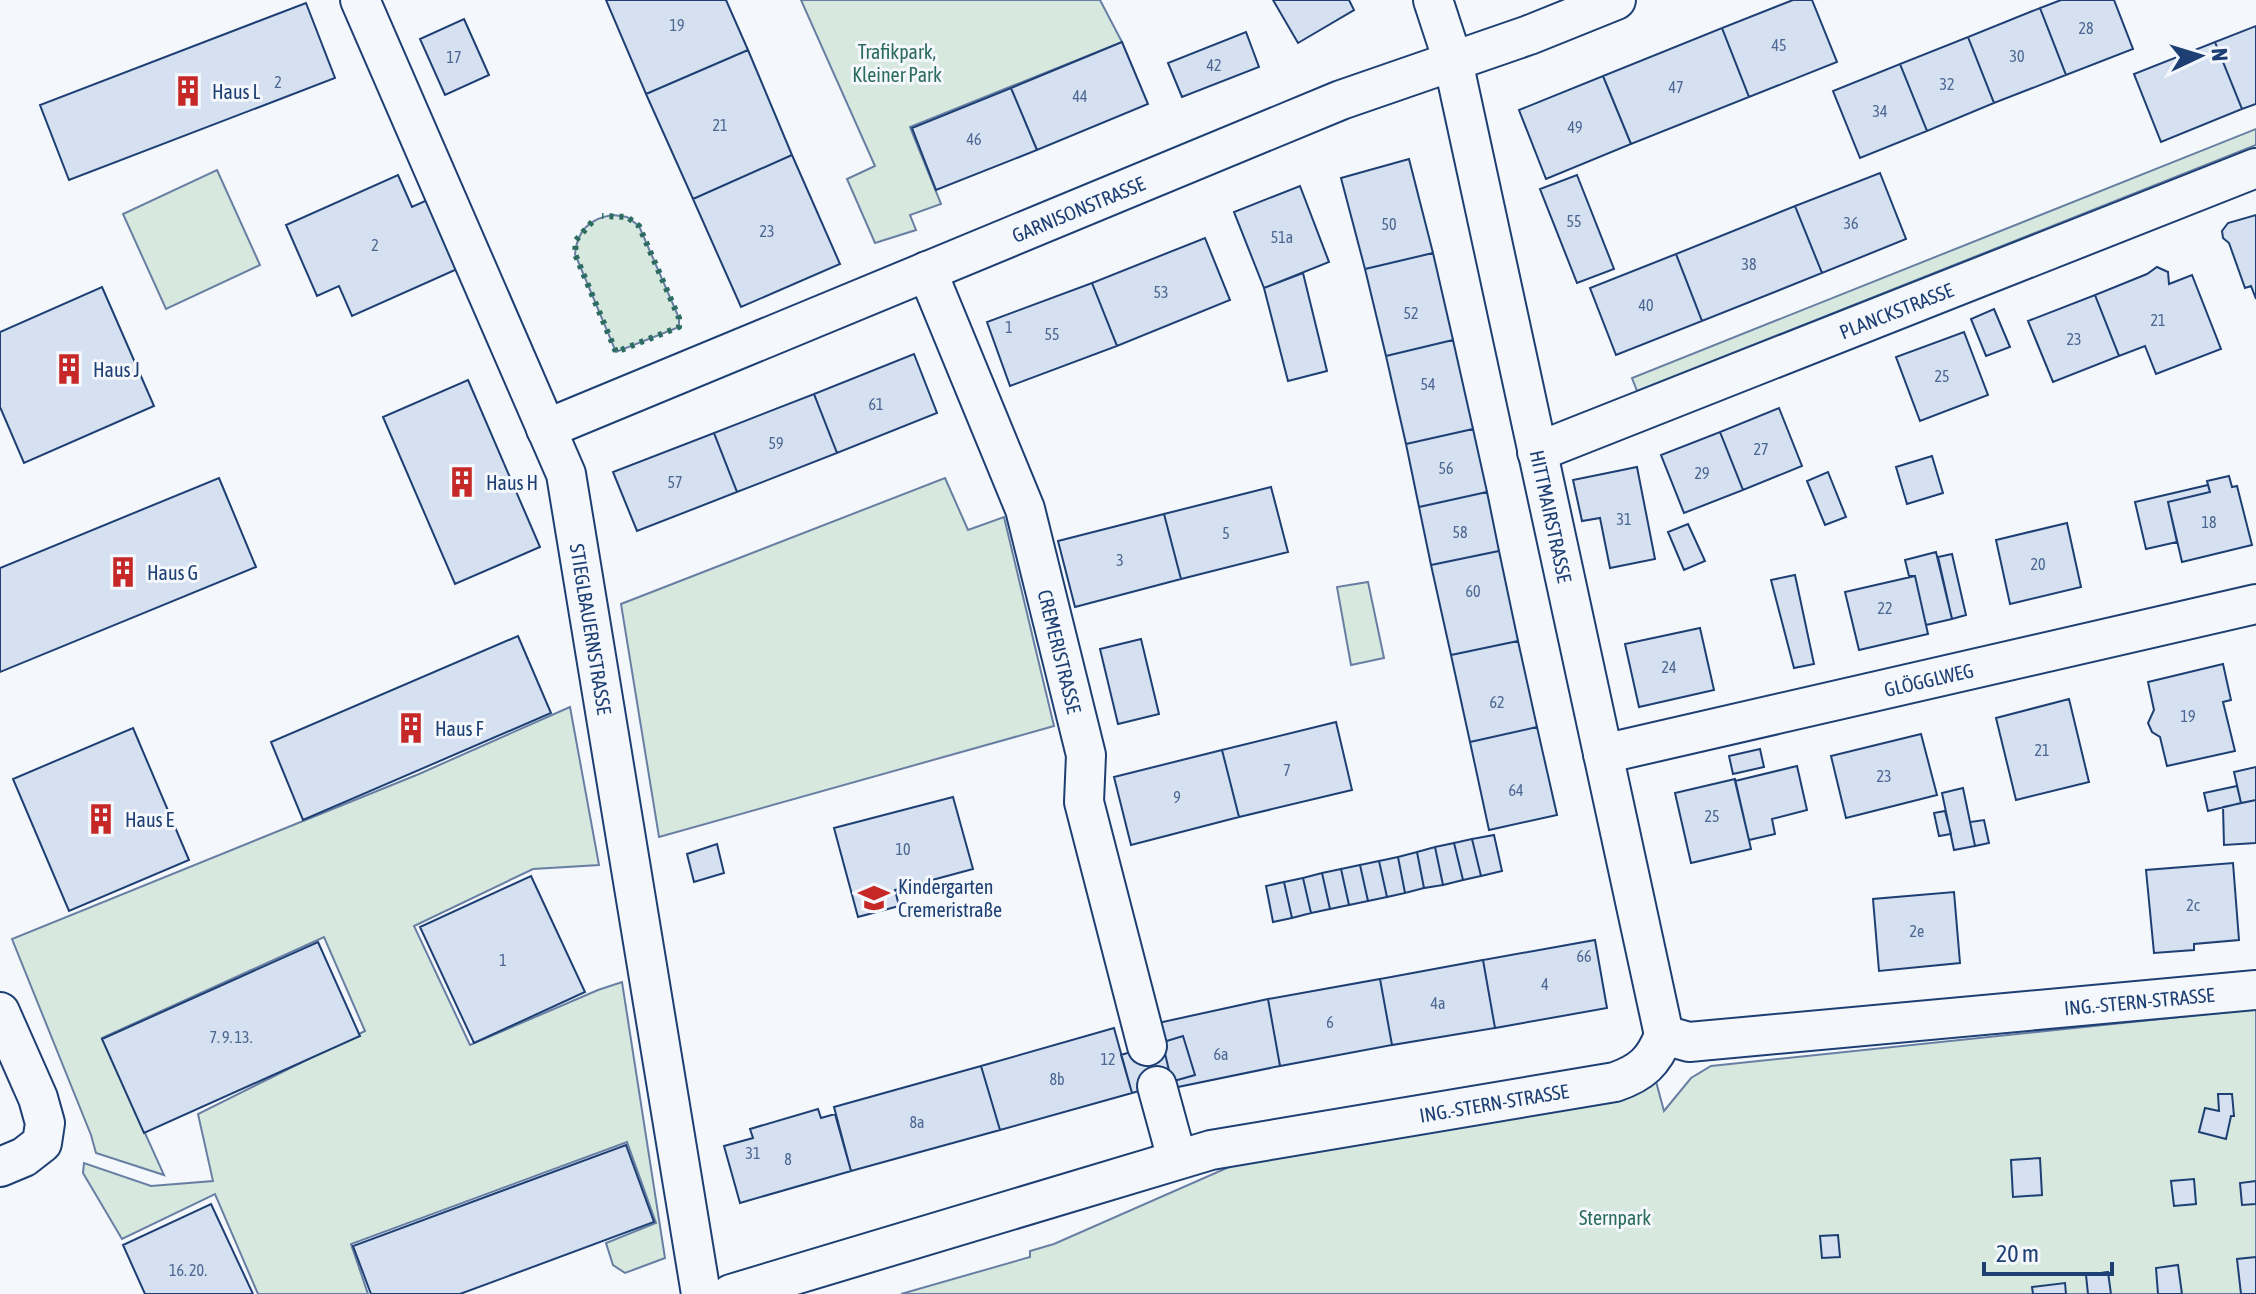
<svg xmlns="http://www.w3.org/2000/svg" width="2256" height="1294" font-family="'Asap Condensed',sans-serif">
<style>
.green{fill:#d7e8df;stroke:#687fa3;stroke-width:2}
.building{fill:#d5e0f0;stroke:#1d3f73;stroke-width:2}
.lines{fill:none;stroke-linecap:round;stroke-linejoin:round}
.minor-casing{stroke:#1d3f73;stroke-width:42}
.minor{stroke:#f4f7fb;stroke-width:38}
.hedge{stroke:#2c6c60;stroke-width:6;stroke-dasharray:4 6;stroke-linecap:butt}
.labels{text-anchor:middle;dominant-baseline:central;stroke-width:6;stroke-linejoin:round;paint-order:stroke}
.number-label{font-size:16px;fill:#4b6792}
.park-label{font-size:20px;fill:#2c6c60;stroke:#f4f7fb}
.poi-label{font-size:20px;fill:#1d3f73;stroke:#f4f7fb;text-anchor:start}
.street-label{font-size:20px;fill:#1d3f73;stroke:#f4f7fb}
</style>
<rect width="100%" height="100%" fill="#f4f7fb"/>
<path class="green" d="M801,0H1100L1122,42L910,127L941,204L910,215L916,230L875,243L847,179L875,166Z
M2256,129V145L1637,391L1632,378Z
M217,170L260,265L166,309L123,214Z
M613,215L627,217L639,226L679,318V327L616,352L575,254C577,231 590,218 613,215Z
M945,478L968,530L1004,517L1054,726L659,837L621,604Z
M1368,582L1384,658L1351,665L1337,587Z
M570,707L599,865L533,869L414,926L470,1045L598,990L622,982L665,1258L625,1273L613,1265L606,1243L656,1223L627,1142L351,1244L368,1294H258L215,1194L122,1239L83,1173L84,1163L151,1186L213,1181L198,1114L365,1031L324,937L102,1038L164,1175L96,1153L91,1135L12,939L419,774Z
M2256,1009V1294H901L1030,1257V1251L1054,1244L1304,1134L1651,1063L1664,1111L1691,1078L1711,1066Z"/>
<path class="building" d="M606,0H726L748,50L646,94Z
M1273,0H1349L1354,10L1298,43Z
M1793,0H1812L1837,62L1749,97L1722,28Z
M2061,0H2114L2133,49L2066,75L2040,8Z
M306,3L335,78L69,180L40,105Z
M2040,8L2066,75L1994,103L1968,37Z
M464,19L489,75L445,95L420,39Z
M2256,26V104L2242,109L2215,42Z
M1722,28L1749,97L1631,144L1603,76Z
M1246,32L1259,67L1182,97L1168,63Z
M1968,37L1994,103L1927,131L1900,64Z
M1122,42L1148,104L1037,150L1011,88Z
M2215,42L2242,109L2161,142L2134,74Z
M748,50L792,155L693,199L646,94Z
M1900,64L1927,131L1860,158L1833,91Z
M1603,76L1631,144L1546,179L1519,110Z
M1011,88L1037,150L936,190L912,128Z
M792,155L840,264L741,307L693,199Z
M1409,159L1433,253L1365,269L1341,178Z
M1880,173L1906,239L1822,273L1795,206Z
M398,175L412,207L434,197L464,266L352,316L339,286L317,296L286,225Z
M1577,175L1614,269L1577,283L1540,189Z
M1300,186L1329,262L1264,288L1234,212Z
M1795,206L1822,273L1702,321L1676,254Z
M2256,215V299L2251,286L2245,288L2229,243L2223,238L2222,231L2228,223Z
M1205,238L1230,300L1117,346L1092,283Z
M1433,253L1453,340L1386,356L1365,269Z
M1676,254L1702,321L1616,355L1590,288Z
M2157,267L2168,272L2169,284L2192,275L2221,349L2156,374L2145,346L2119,356L2095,295L2147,274Z
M1303,273L1327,371L1288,381L1264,288Z
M1092,283L1117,346L1010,386L987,322Z
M102,287L154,406L24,463L0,407V332Z
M2095,295L2119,356L2053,382L2028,321Z
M1994,309L2010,347L1986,356L1971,319Z
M1964,332L1988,395L1920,421L1896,357Z
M1453,340L1473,429L1406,444L1386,356Z
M914,354L937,413L837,453L814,394Z
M468,380L540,547L455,584L383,417Z
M814,394L837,453L737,492L714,433Z
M1779,408L1802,466L1743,490L1720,432Z
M1473,429L1487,492L1419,507L1406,444Z
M1720,432L1743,490L1684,513L1661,455Z
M714,433L737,492L637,531L613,472Z
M1932,456L1943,493L1907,504L1896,467Z
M1637,467L1655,559L1610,568L1600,518L1582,521L1573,480Z
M1828,472L1846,517L1825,525L1807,481Z
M2229,476L2232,487L2237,486L2252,545L2182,562L2168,502L2210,492L2207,481Z
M219,478L256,567L0,672V568Z
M2208,485L2210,492L2168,502L2177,542L2146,549L2135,502Z
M1271,487L1288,552L1181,579L1164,514Z
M1487,492L1499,551L1431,565L1419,507Z
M1164,514L1181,579L1075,607L1058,541Z
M2067,523L2081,587L2010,604L1996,540Z
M1688,524L1705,561L1684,570L1668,532Z
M1499,551L1518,641L1451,655L1431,565Z
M1936,552L1952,619L1926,625L1915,576H1909L1905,560Z
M1952,554L1966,615L1952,619L1938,557Z
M1795,575L1814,664L1794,668L1771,580Z
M1915,576L1928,634L1859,650L1845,592Z
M1700,628L1714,690L1639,707L1625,644Z
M518,636L551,713L303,820L271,742Z
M1141,639L1159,714L1118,724L1100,649Z
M1518,641L1537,727L1470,742L1451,655Z
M2223,664L2231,700L2223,702L2235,751L2167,766L2160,737L2152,732L2148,723L2154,710L2148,682Z
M2069,699L2089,782L2016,800L1996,718Z
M1336,722L1352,790L1239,817L1222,750Z
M1537,727L1557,815L1489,830L1470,742Z
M133,728L189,860L69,911L13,779Z
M1921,734L1937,795L1846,818L1831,756Z
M1760,749L1764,767L1733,774L1729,756Z
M1222,750L1239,817L1131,845L1114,777Z
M1797,766L1807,810L1772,819L1775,834L1749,840L1735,781Z
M2256,767V800L2241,803L2234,772Z
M1735,779L1751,849L1691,863L1675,793Z
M2237,786L2241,803L2208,811L2204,793Z
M1963,788L1975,846L1954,850L1942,793Z
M953,797L973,869L895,890L899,906L858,917L834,828Z
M2256,800V843L2224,845L2223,807Z
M1945,811L1951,834L1939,836L1934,813Z
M1984,820L1989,843L1975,846L1970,822Z
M1494,835L1502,871L1481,876L1472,839Z
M1472,839L1481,876L1463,880L1454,843Z
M1454,843L1463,880L1443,885L1435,847Z
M717,844L724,873L694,882L687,854Z
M1435,847L1443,885L1424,888L1417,852Z
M1417,852L1424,888L1405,893L1398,857Z
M1398,857L1405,893L1387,897L1379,861Z
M1379,861L1387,897L1368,901L1360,865Z
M2233,863L2239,940L2194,944V950L2154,953L2146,870Z
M1360,865L1368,901L1349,905L1341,869Z
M1341,869L1349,905L1330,909L1322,873Z
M1322,873L1330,909L1311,913L1303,878Z
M531,876L585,992L474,1043L420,927Z
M1303,878L1311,913L1292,918L1284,882Z
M1284,882L1292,918L1273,922L1266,886Z
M1954,892L1960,963L1879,971L1873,899Z
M1595,940L1607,1008L1495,1028L1483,960Z
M318,942L360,1036L144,1133L102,1039Z
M1483,960L1495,1028L1392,1045L1380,979Z
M1380,979L1392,1045L1280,1066L1268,999Z
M1268,999L1280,1066L1173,1088L1158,1023Z
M1114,1028L1132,1093L1000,1130L981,1066Z
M1183,1036L1195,1075L1132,1093L1121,1055Z
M981,1066L1000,1130L851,1171L834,1107Z
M2218,1094H2232L2234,1116H2231L2226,1139L2199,1132L2205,1108L2219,1111Z
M818,1109L821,1118L835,1114L851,1171L740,1203L724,1146L753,1138L750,1129Z
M626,1145L654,1222L460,1294H371L353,1246Z
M2040,1158L2042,1195L2013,1197L2011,1160Z
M2194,1179L2196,1204L2174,1206L2171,1181Z
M2256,1181V1204L2242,1205L2240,1183Z
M211,1204L253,1294H145L123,1245Z
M1838,1235L1840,1257L1822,1258L1820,1236Z
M2256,1257V1294H2241L2237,1259Z
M2178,1265L2182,1294H2158L2156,1268Z
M2108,1272L2111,1294H2088L2086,1275Z
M2065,1283L2066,1294H2033L2032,1287Z"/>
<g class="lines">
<defs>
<g id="minor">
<path id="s1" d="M360,0L566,474L701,1294"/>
<path id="s2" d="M1433,0L1453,61L1664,1035"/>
<path id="s3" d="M927,271L1025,509L1086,755L1084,802L1147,1046"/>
<path id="s4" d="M546,429L1341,100L1529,35L1616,0"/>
<path id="s5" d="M1537,452L2256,168"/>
<path id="s6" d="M1603,754L2256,604"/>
<path d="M0,1012L38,1098L45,1123L42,1143L24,1157L0,1167"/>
<path id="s7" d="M1664,1035L1689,1042L2256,990"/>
<path d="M1157,1086L1177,1159"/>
<path id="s8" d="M731,1294L1211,1150L1615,1082C1641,1073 1654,1062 1664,1035"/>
</g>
</defs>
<use href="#minor" class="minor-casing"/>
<use href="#minor" class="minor"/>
<path class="hedge" d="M592,222L576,240L575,254L616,352L679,327V318L639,226L627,217L602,216"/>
</g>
<defs>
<symbol id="building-bare" viewBox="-9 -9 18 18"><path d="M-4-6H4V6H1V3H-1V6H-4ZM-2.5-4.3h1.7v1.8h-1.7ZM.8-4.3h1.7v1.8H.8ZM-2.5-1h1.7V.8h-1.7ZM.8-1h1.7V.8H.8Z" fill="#c62828" stroke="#f4f7fb" stroke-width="2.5" paint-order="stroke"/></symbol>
<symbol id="school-bare" viewBox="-9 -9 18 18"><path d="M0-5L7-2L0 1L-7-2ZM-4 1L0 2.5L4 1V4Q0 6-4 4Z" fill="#c62828" stroke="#f4f7fb" stroke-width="2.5" paint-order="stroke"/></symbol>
</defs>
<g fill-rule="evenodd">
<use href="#building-bare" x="166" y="69" width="44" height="44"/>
<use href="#building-bare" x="47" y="347" width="44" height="44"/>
<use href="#building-bare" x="440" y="460" width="44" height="44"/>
<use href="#building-bare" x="101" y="550" width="44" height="44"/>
<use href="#building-bare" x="389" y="706" width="44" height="44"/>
<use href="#building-bare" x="79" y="797" width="44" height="44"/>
<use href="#school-bare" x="852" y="876" width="44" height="44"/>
</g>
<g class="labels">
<g class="number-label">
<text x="677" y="25">19</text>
<text x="2086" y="28">28</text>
<text x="1779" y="45">45</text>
<text x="2017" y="56">30</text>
<text x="454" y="57">17</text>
<text x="1214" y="65">42</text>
<text x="278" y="82">2</text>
<text x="1947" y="84">32</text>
<text x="1676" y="87">47</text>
<text x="1080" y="96">44</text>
<text x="1880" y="111">34</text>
<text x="720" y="125">21</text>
<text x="1575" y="127">49</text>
<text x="974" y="139">46</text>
<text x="1574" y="221">55</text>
<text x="1851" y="223">36</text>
<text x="1389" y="224">50</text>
<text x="767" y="231">23</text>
<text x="1282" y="237">51a</text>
<text x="375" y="245">2</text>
<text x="1749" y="264">38</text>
<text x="1161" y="292">53</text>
<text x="1646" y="305">40</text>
<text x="1411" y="313">52</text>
<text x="2158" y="320">21</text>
<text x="1009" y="327">1</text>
<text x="1052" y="334">55</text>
<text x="2074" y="339">23</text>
<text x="1942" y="376">25</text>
<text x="1428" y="384">54</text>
<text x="876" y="404">61</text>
<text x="776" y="443">59</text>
<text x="1761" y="449">27</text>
<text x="1446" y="468">56</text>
<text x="1702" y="473">29</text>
<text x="675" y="482">57</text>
<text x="1624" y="519">31</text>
<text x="2209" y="522">18</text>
<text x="1460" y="532">58</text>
<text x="1226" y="533">5</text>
<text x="1120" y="560">3</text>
<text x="2038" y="564">20</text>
<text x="1473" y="591">60</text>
<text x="1885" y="608">22</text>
<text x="1669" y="667">24</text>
<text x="1497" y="702">62</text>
<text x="2188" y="716">19</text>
<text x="2042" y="750">21</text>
<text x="1287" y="770">7</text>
<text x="1884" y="776">23</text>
<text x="1516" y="790">64</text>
<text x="1177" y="797">9</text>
<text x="1712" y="816">25</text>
<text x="903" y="849">10</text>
<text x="2193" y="905">2c</text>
<text x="1917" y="931">2e</text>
<text x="1584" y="956">66</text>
<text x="503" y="960">1</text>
<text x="1545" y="984">4</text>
<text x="1438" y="1003">4a</text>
<text x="1330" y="1022">6</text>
<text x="231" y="1037">7. 9. 13.</text>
<text x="1221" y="1054">6a</text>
<text x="1108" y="1059">12</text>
<text x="1057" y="1079">8b</text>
<text x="917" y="1122">8a</text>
<text x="753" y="1153">31</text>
<text x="788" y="1159">8</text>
<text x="188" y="1270">16. 20.</text>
</g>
<g class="park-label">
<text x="897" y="51">Trafikpark,<tspan x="897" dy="23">Kleiner Park</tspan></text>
<text x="1615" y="1217">Sternpark</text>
</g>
<g class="poi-label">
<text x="212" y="91">Haus L</text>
<text x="93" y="369">Haus J</text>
<text x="486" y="482">Haus H</text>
<text x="147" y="572">Haus G</text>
<text x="435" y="728">Haus F</text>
<text x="125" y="819">Haus E</text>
<text x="898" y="886">Kindergarten<tspan x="898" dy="23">Cremeristraße</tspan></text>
</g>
<g class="street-label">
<text stroke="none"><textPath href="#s4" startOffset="576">GARNISONSTRASSE</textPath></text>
<text stroke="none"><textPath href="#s5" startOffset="386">PLANCKSTRASSE</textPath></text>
<text stroke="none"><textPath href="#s2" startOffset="530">HITTMAIRSTRASSE</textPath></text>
<text stroke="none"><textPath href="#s1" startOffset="674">STIEGLBAUERNSTRASSE</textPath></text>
<text stroke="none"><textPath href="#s3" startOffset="404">CREMERISTRASSE</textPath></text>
<text stroke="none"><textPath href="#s6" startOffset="334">GLÖGGLWEG</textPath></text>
<text stroke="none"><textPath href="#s7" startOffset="478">ING.-STERN-STRASSE</textPath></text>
<text stroke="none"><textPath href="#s8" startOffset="788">ING.-STERN-STRASSE</textPath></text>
</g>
</g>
<g transform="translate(2200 56) rotate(86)" stroke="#f4f7fb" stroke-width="6" paint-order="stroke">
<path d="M0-6L14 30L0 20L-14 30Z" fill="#1d3f73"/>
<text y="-12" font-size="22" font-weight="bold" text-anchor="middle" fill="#1d3f73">N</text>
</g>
<path d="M1984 1262v12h128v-12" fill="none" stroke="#1d3f73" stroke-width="4"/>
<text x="1996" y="1262" font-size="24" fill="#1d3f73" stroke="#f4f7fb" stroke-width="6" paint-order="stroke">20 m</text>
</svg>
